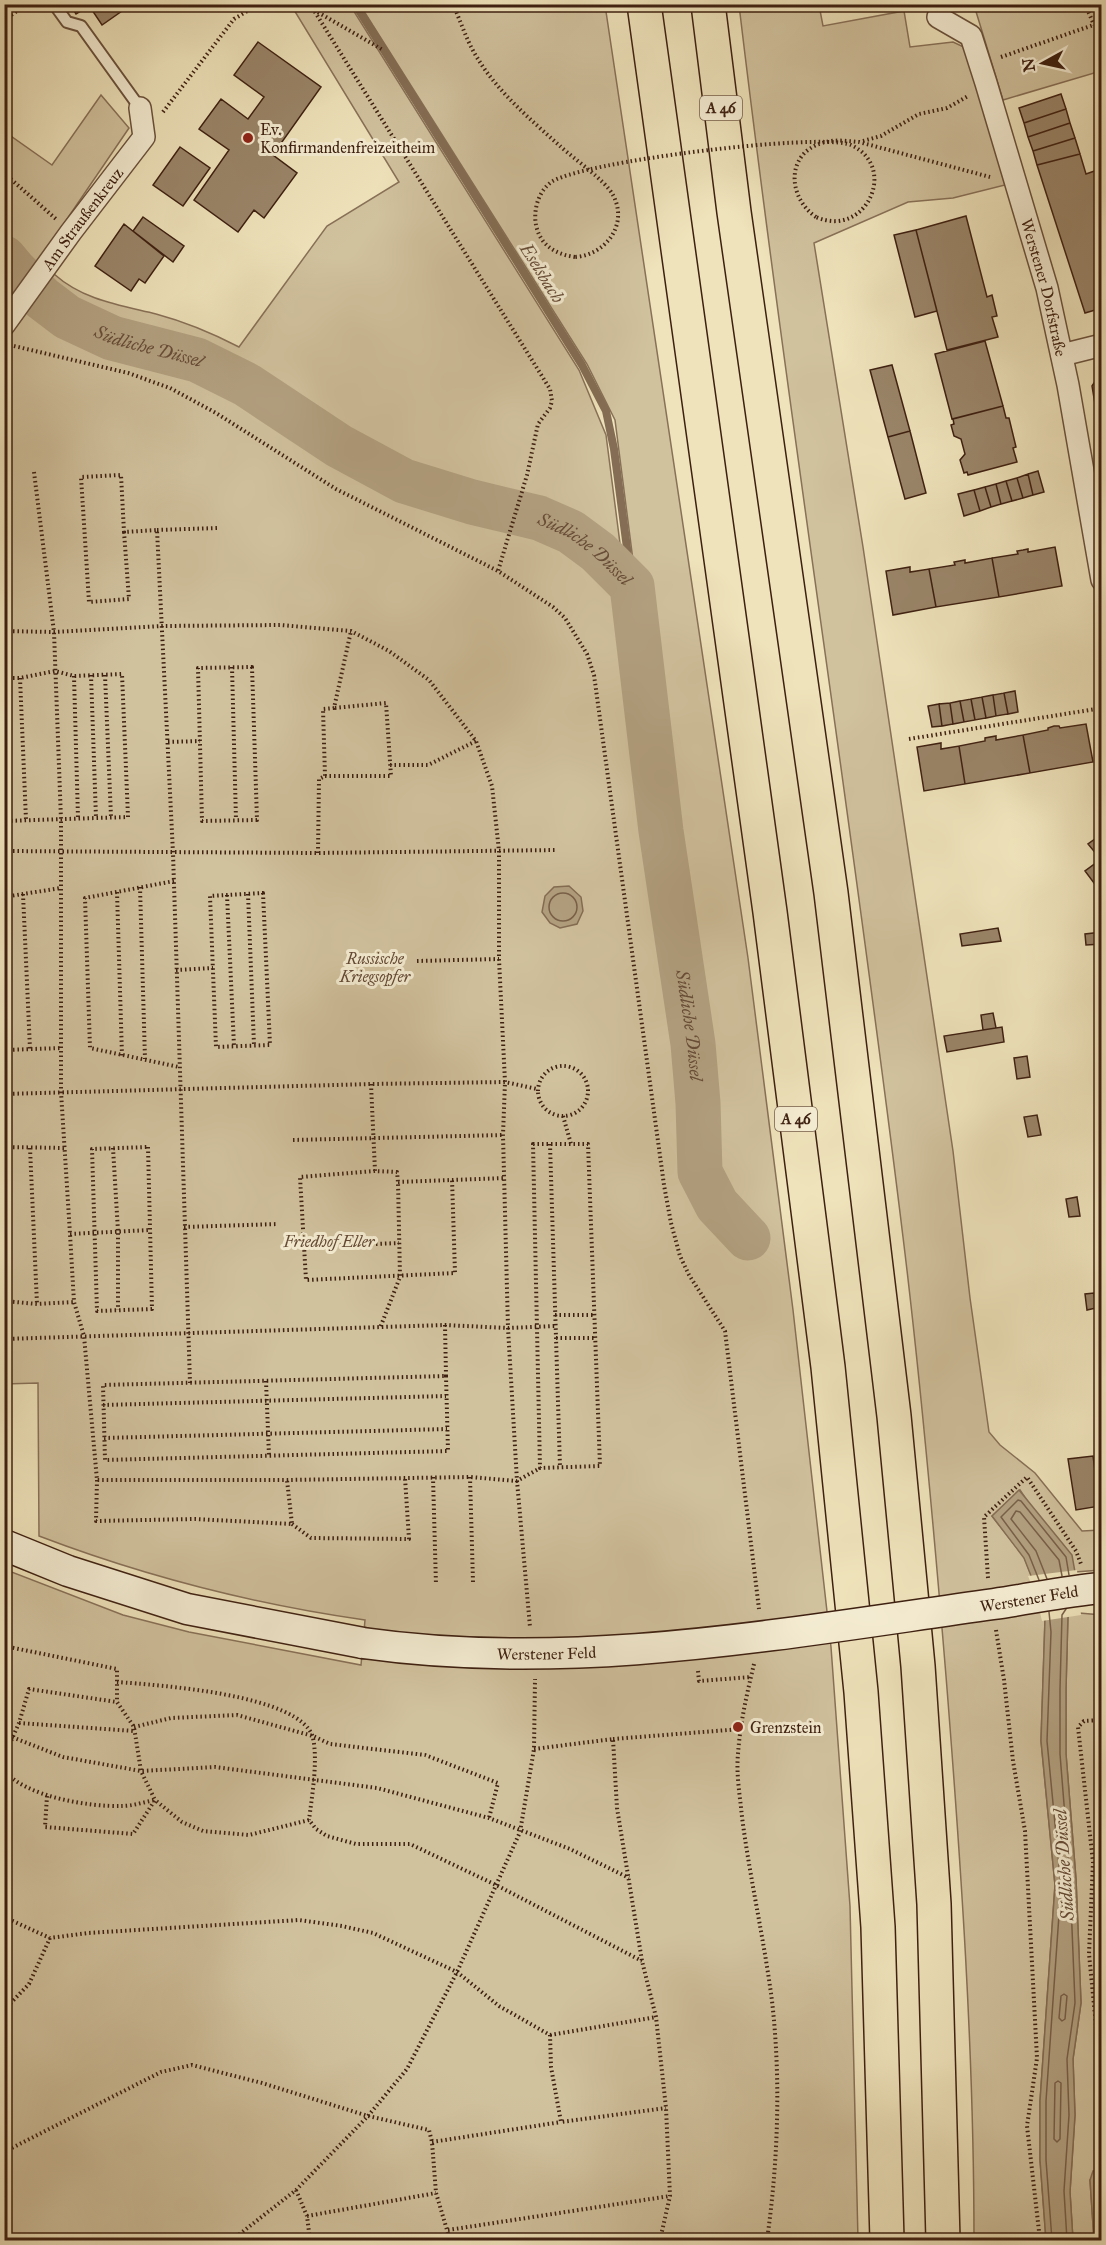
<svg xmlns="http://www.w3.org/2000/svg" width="1106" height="2245" font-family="'IM FELL Great Primer',serif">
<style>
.green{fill:#d1c29e;stroke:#887158;stroke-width:1.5}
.water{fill:#b3a181;stroke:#846d54;stroke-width:1.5}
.pier{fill:#efe3bb}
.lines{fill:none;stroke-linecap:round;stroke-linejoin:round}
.shore{stroke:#786049;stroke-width:1.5}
.stream{stroke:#846d54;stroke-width:8}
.river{stroke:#b3a181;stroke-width:45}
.building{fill:#9a8569;stroke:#3e2011;stroke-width:1.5}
.service-casing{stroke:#6a513c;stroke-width:14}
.minor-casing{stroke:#6a513c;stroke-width:24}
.secondary-casing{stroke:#3e2011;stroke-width:33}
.motorway-casing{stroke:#3e2011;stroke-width:36}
.path{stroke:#3e2011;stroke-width:4;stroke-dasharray:1.5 3;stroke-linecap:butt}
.service{stroke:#f5edd3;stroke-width:10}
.minor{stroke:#f5edd3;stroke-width:21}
.secondary{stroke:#f5edd3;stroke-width:30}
.motorway{stroke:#efe3bb;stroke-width:33}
.secondary-bridge-casing{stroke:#3e2011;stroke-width:33;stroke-linecap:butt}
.path-bridge{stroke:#3e2011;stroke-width:4;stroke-dasharray:1.5 3;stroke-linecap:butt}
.secondary-bridge{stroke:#f5edd3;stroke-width:30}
.poi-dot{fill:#8f2418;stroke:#f5edd3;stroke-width:2}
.labels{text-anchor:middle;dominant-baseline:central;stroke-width:6;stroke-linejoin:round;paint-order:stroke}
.shield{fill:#f5edd3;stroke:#755e4b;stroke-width:1.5}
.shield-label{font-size:15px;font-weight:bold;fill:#3e2011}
.poi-label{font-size:16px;fill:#3e2011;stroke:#f5edd3;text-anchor:start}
.street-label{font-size:16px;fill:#3e2011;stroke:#f5edd3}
.park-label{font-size:16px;font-style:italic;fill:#634834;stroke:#f5edd3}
.water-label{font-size:18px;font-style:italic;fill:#674d38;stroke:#f5edd3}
</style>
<rect width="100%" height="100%" fill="#efe3bb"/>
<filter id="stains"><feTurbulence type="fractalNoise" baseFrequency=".00333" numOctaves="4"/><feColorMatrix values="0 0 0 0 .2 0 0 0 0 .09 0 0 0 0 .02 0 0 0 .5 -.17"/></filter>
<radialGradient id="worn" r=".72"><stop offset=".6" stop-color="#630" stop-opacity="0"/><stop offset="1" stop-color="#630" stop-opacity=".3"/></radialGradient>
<path class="green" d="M291,5H350L579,370L606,435L686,1055L691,1162L696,1184L744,1247L751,1239L713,1184L615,420L587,364L360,5H605L748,958L793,1310L831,1647L850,1906L858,2240H5L4,1569L123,1615L189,1632L361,1665L365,1620C253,1604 144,1576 39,1536L38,1383L4,1384L5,342L54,274C83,300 119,305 156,314C186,322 212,333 239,347L327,226L399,182Z
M739,5H819L823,26L904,11L910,47L953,42L966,48L1005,185L953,198L908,202L814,243L863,547L953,1151L970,1298L989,1432L1000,1445L1035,1473L1082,1531L1101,1530V1570L1075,1572L1020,1490L992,1516L1024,1557L1039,1595L1045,1619L1041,1741L1055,1885L1040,2101V2160L1046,2240H974C974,2052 961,1864 946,1676C934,1530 921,1383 903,1237C853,826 788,416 739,5Z
M974,5H1101V71L1003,100Z
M101,95L129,128L5,310V132L52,165Z
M1079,1613L1102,1615V2171L1099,2170L1090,2180L1094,2240H1073L1070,2192L1075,2115L1073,2059L1081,2003L1076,1879L1066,1754V1689L1068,1614Z"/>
<path class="water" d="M569,886L581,897L583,911L577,924L560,928L550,923L542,912L545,896L554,887Z
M1019,1490L1072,1555L1075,1572L1068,1615L1066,1689V1754L1076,1879L1081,2003L1073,2059L1075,2115L1070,2192L1073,2240H1046L1040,2160V2101L1055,1885L1041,1741L1045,1619L1039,1596L1024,1558L992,1516Z
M1099,2170L1102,2171L1101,2240H1094L1090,2180L1093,2171Z"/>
<path class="pier" d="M1077,1570L1081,1615L1042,1621L1036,1596L1028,1576Z"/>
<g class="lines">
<path class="shore" d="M549 907a14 14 0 1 1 28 0a14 14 0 1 1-28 0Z
M1047,1579L1036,1551L1011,1519L1016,1511L1020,1512L1059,1560L1062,1576
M1039,1580L1029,1555L1001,1517L1018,1500L1021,1501L1066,1557L1069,1575
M1066,1609L1062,1615L1060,1689V1754L1070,1879L1075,2003L1067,2059L1069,2115L1064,2191L1067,2240
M1049,1612L1051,1632L1047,1741L1061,1886L1046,2101V2160L1052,2240
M1064,1994L1067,1996L1065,2019L1062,2021L1059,2018L1061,1996Z
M1058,2081L1061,2083L1060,2139L1057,2142L1054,2139L1055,2083Z
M1099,2240L1096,2181L1097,2177L1102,2176"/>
<path class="stream" d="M355,4L582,365L606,411L614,449L632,586"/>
<path class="river" id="s1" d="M4,258L14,270L42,298L67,317L112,338L197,360L247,385L339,446L404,481L472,502L539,518L571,532L598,552L632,586L661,831L693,1044L698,1103L700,1172L717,1205L748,1238"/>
</g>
<path class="building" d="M70,4H88L89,6L76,14Z
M88,4H132L102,25Z
M258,42L321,87L277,149L273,146L269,152L297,173L264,218L254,210L238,232L194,200L229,150L199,129L221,99L248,119L264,97L234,75Z
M1061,94L1066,109L1024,123L1019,108Z
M1066,109L1070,123L1028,137L1024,123Z
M1070,123L1075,138L1033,151L1028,137Z
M1075,138L1080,154L1037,165L1033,151Z
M180,147L210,168L183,206L153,185Z
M1080,154L1086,174L1100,169L1102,174V308L1085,313L1037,165Z
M966,216L987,297L992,295L997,316L992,317L998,337L947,350L916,230Z
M143,217L184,246L173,262L133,231Z
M124,224L164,256L145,283L139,279L131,291L95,266Z
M916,230L937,311L915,317L894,235Z
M985,341L1003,406L952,419L935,354Z
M892,365L910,431L888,437L870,370Z
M1102,379V427L1099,428L1092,386L1096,380Z
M1003,406L1006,418H1009L1016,447L1013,448L1017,462L968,475L967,472L964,473L960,460L965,454L961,439L954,436L951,425L954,424L953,419Z
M910,431L926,493L905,499L888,437Z
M1038,471L1044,492L1033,495L1028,474Z
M1028,474L1033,495L1023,498L1017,478Z
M1017,478L1023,498L1012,501L1006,481Z
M1006,481L1012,501L1001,504L996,484Z
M996,484L1001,504L991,507L985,487Z
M985,487L991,507L980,511L974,490Z
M974,490L980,511L964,516L958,494Z
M1055,547L1062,586L999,597L992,558L1018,554L1017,551L1023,550L1028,549V552Z
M992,558L999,597L936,607L929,569L955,565L954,562L965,560V563Z
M910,567V572L929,569L936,607L893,615L886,571Z
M1015,691L1018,712L1008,714L1004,693Z
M1004,693L1008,714L996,716L993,695Z
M993,695L996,716L986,718L982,697Z
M982,697L986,718L975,720L971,699Z
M971,699L975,720L964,722L960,701Z
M960,701L964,722L953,724L950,703Z
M950,703L953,724L942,726L939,704Z
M939,704L942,726L932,727L928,706Z
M1086,724L1093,762L1030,773L1023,735L1048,730V728L1054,726H1059L1060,728Z
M1023,735L1030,773L965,784L959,746L985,741V738L996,736V740Z
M941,743V749L959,746L965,784L924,791L917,747Z
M1102,834V861L1088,844Z
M1100,860L1102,884L1097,887L1085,871Z
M998,928L1001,941L962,946L960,934Z
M1102,932V944L1086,945L1085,934Z
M993,1013L996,1028L983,1030L981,1015Z
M1002,1027L1004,1042L947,1052L944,1036Z
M1027,1056L1030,1077L1017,1079L1014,1058Z
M1037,1115L1041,1135L1028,1137L1024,1117Z
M1077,1197L1080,1216L1069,1217L1066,1199Z
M1094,1293L1096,1308L1087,1310L1085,1294Z
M1093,1456L1100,1506L1076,1510L1068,1459Z"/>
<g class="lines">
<defs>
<path id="service" d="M54,4L67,22L81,26L140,108"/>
<g id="minor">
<path id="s2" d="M938,17L971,36L986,83L1047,288L1068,385L1102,580"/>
<path id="s3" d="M4,325L71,232L144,137L140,108"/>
<path d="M1062,355L1102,345"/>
</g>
<path id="secondary" d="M4,1545L68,1571L187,1609L363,1643"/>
<path id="motorway" d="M644,4L770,912L828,1367L861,1692L878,1927L887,2240
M708,4L734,212L831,893L894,1416L918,1666L934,1904L943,2240"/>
</defs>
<use href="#service" class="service-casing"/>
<use href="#minor" class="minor-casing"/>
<use href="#secondary" class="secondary-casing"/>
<use href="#motorway" class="motorway-casing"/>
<path class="path" d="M310,4L550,389L552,401L550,408L538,424L527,475L498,571
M456,4L455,9C462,25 468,44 478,59C498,92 531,120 560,146C574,159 605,180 613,195C629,225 605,255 575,257
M1085,4L1094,25
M314,10L383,50
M4,20L27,4
M1001,57L1102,22
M163,112L234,19L259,4
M863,141L881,136L919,114L947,108L968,96
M4,173L56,219
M816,217C788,198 785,154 822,143C834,139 847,141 859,142L990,177
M14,346L128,373L170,388L216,413L336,489L498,571L553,607L565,618L587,654L594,675L664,1185L671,1223L680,1256L689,1275L725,1331L759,1609
M34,472L54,632L61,820V1092L70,1234L74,1302L84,1336L97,1480H287L470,1477L517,1481L540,1468
M157,530L218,528
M124,532L129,599L89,602L81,477L121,475L124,532L157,530L173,853L190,1383
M4,631L54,632L163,626L280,625L351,631L389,651L429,680L476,741L492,786L499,851V959L505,1082L503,1135L508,1328L517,1481L530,1627
M232,667L236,820
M252,667L257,820L202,821L198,668Z
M91,675L96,818
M105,675L111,817
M74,676L78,818
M4,678H20L55,671L74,676L122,674L128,817L4,821
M20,678L26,820
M4,703L9,821
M909,739L1102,708
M168,742L200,741
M390,765H428L476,741
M325,776H391L386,703L334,708
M4,851L318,853L556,850
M318,853L319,779L325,776L323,709L334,708L351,631
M174,881L85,898L90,1048L179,1067
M140,887L145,1059
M117,892L122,1056
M263,893L270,1045L216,1047L210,896Z
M23,894L30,1049
M248,894L254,1045
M227,895L234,1046
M4,897L61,888
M417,961L499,959
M176,970L213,968
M4,1050L62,1048
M538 1091a25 25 0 1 1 50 0a25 25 0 1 1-50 0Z
M371,1084L375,1171L397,1172L398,1182L400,1277L380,1328
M4,1094L371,1084L505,1082L537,1089
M563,1116L571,1144
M293,1140L503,1135
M533,1144H588L600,1466L540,1468Z
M550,1144L560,1467
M4,1147L65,1148
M148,1147L152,1309L97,1311L92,1149Z
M30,1148L37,1304
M113,1148L118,1231V1310
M375,1171L300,1177L306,1280L455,1273L452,1179
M398,1182L505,1178
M184,1227L278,1224
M70,1234L150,1230
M304,1247L399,1243
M4,1301L37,1304L74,1302
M555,1315H594
M445,1325L446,1376
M556,1338H595
M4,1339L445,1325L508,1328L555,1326
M446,1376L448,1451L105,1460L103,1385Z
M266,1381L269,1456
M103,1405L446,1396
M104,1438L447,1429
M433,1477L436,1585
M470,1477L473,1582
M97,1480L96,1521L195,1519L292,1524L287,1480
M292,1524L311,1538L409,1539L405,1478
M988,1578L984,1517L1027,1477L1076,1551L1081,1564
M996,1630L1004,1680L1013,1761L1025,1831L1037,2058L1027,2126L1040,2240
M4,1646L117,1669V1702
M754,1664C747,1693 740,1724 738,1754C736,1774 740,1796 742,1817C750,1879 764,1939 772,2001C781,2080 778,2162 767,2240
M698,1671L699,1681L751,1677
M117,1682C156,1685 302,1694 313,1738C318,1761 312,1796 309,1820
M1102,1720L1084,1721L1078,1727L1093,1862L1089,1954L1102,2087
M19,1723L134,1731
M134,1727L171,1718L237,1715L313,1736L330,1744L425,1755L498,1783L489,1818
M4,1734L63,1757L141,1771L215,1767L377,1788L489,1818L570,1849L629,1878
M613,1739L741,1729
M534,1749L613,1739L617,1808L642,1961L656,2017L666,2108L670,2196L660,2240
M4,1757L19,1723L29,1689L117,1702L134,1727L141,1771L155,1800C144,1802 133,1806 122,1806C90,1807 25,1797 4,1770
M47,1796L45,1827L133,1834L155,1800L182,1822L203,1831L249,1835L309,1820L316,1829L327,1836L356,1844H410L496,1885L642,1961
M4,1917L50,1938L88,1933L299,1920L342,1926L373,1933L457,1972L499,2006L550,2035L551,2067L561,2122L666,2108
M4,2010L29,1984L50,1938
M550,2035L656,2017
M432,2142L561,2122
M4,2152L161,2072L192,2065L262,2083L368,2116L429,2130L432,2142L436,2193L450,2240
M296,2190L307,2216L310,2240
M307,2216L436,2193
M448,2230L670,2196
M232,2240L296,2190L368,2116L407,2069L457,1972L520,1832L534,1749L535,1679"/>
<use href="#service" class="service"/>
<use href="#minor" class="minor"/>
<use href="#secondary" class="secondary"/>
<use href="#motorway" class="motorway"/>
<defs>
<g id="secondary-bridge">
<path id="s4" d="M363,1643C575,1673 784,1633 994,1604C1030,1599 1065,1591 1102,1588"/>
</g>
</defs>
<use href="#secondary-bridge" class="secondary-bridge-casing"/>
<path class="path-bridge" d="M575,257C562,255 551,251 543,241C530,224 534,196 550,183C575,162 822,132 851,145C899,167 866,239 816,217"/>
<use href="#secondary-bridge" class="secondary-bridge"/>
</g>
<g class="poi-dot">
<circle cx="248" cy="138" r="6"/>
<circle cx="738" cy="1727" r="6"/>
</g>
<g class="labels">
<g class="shield">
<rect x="700" y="96" width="42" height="24" rx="4.5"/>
<rect x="775" y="1107" width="42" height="24" rx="4.5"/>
</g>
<g class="shield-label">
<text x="721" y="108">A 46</text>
<text x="796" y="1119">A 46</text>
</g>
<g class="poi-label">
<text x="260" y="129">Ev.<tspan x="260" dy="18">Konfirmandenfreizeitheim</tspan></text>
<text x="750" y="1727">Grenzstein</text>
</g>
<g class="street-label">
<text stroke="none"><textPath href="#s3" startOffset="132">Am Straußenkreuz</textPath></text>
<text stroke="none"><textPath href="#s2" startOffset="300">Werstener Dorfstraße</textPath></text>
<text stroke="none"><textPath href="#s4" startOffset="670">Werstener Feld</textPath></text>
<text stroke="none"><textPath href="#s4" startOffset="184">Werstener Feld</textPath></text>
</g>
<g class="park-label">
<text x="375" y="958">Russische<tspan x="375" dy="18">Kriegsopfer</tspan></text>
<text x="329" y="1241">Friedhof Eller</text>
</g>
<g class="water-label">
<text transform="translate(542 273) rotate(58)">Eselsbach</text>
<text stroke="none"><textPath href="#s1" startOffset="174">Südliche Düssel</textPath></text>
<text stroke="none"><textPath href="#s1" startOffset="660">Südliche Düssel</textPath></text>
<text stroke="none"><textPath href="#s1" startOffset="1164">Südliche Düssel</textPath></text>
<text transform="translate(1064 1865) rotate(-94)">Südliche Düssel</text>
</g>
</g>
<rect width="1106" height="2245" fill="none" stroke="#efe3bb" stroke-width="24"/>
<rect x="6" y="6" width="1094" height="2233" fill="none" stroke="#3e2011" stroke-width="3"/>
<rect x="12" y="12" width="1082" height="2221" fill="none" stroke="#3e2011" stroke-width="1.5"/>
<g transform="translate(1043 63) rotate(262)" stroke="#f5edd3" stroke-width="4.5" paint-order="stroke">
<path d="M0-4.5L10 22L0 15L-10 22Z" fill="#3e2011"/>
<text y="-9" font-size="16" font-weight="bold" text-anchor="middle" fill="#3e2011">N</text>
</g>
<rect width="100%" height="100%" filter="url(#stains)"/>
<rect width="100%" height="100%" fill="url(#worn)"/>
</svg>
